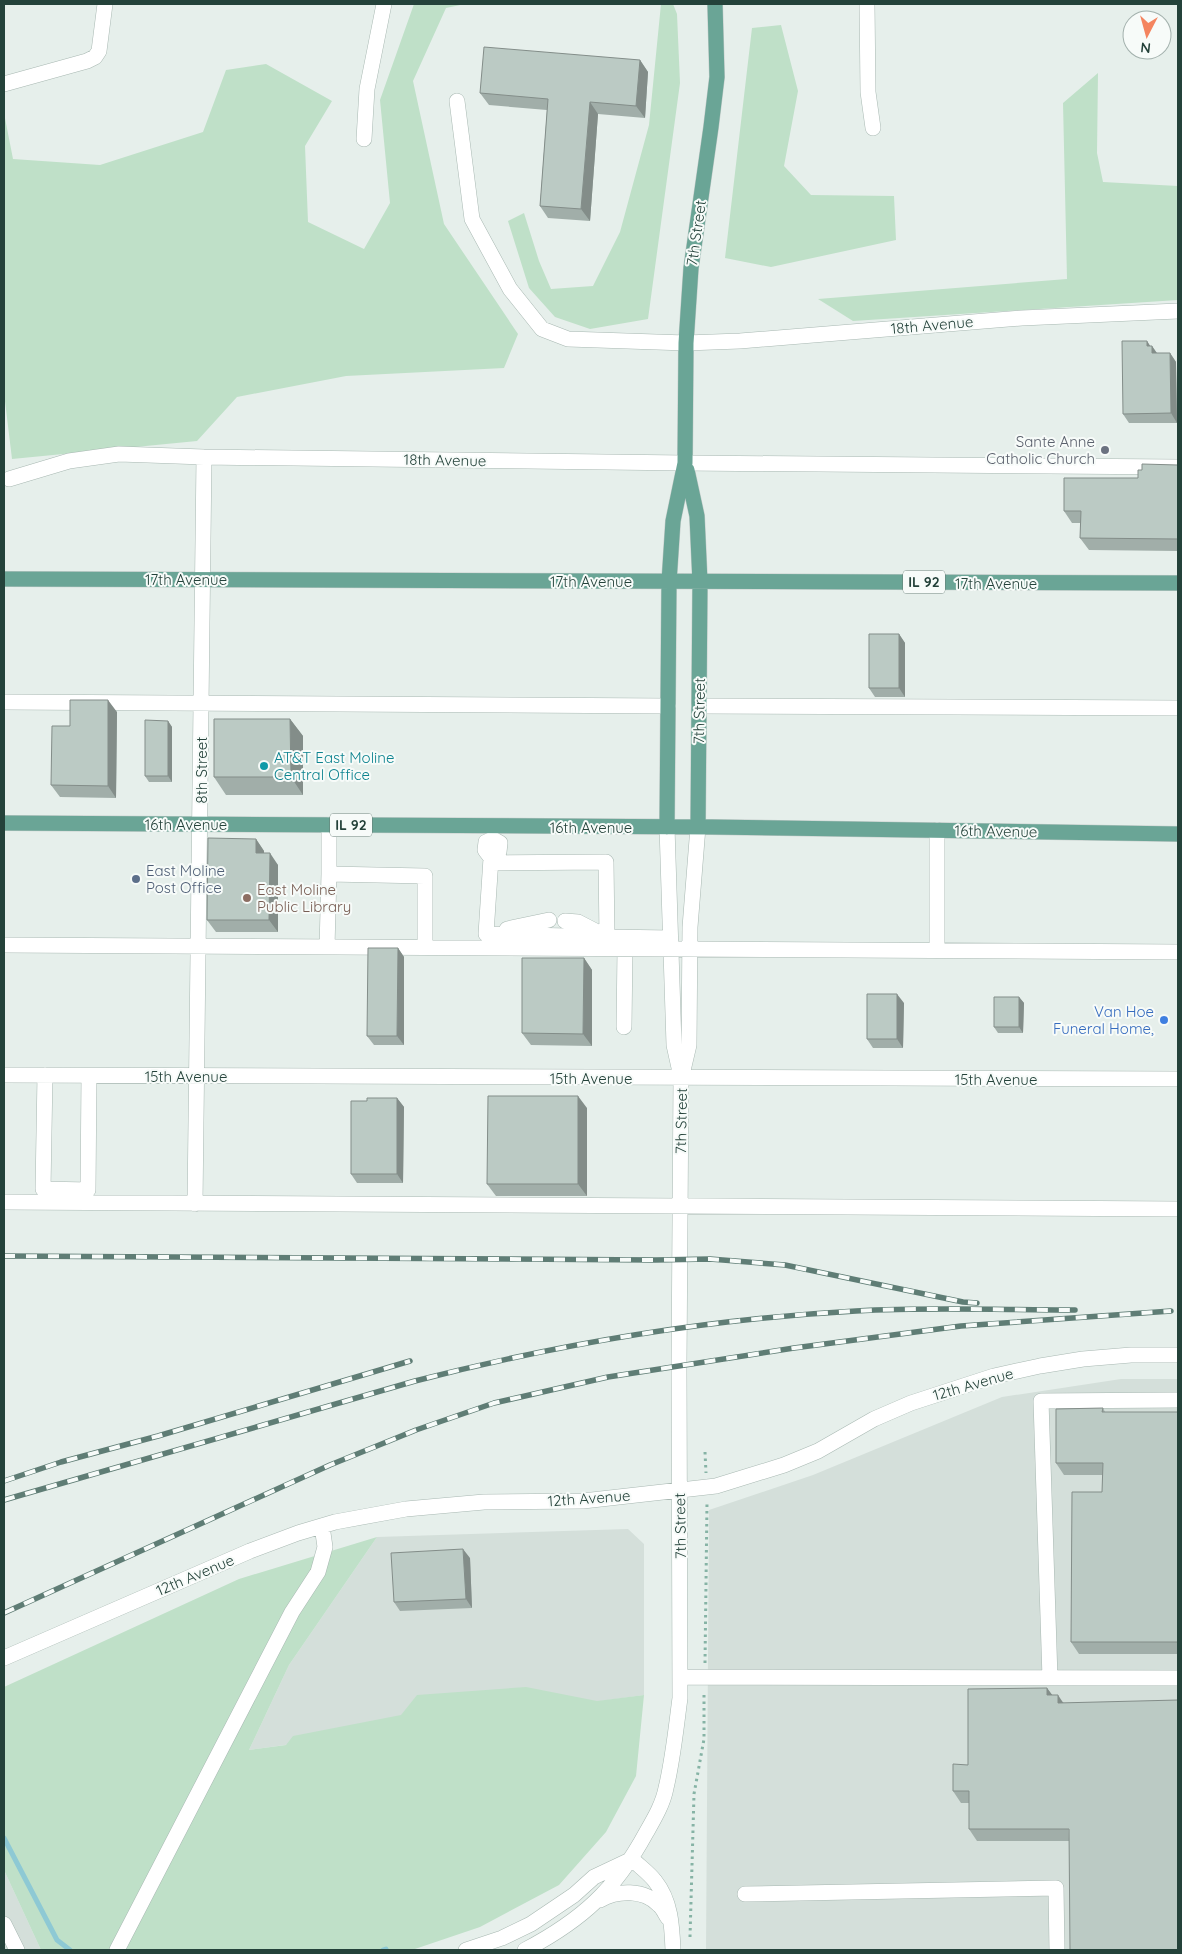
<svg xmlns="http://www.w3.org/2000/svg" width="1182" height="1954" font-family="Quicksand,sans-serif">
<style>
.built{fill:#d4dfda}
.green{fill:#bfe0c8}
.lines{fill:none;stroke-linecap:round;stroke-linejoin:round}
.stream{stroke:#8ec9d4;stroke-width:5}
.minor-casing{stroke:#a8b8b2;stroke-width:16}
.major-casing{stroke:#c2cac8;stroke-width:16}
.path{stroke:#86b3a5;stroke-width:3;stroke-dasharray:2.5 4;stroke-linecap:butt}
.minor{stroke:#fff;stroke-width:15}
.major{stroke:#6aa596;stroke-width:15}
.rail-casing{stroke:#5f7d75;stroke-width:5.5}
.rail{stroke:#f7fbf9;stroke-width:4;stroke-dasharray:11;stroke-linecap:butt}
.wall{fill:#a1aea9}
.shaded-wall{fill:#838d89}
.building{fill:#bbcac4;stroke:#838d89}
.worship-dot{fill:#6b7280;stroke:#f7fbf9;stroke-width:2}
.culture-dot{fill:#0f9aa8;stroke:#f7fbf9;stroke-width:2}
.service-dot{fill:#5c6f8a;stroke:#f7fbf9;stroke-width:2}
.education-dot{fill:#8d6e63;stroke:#f7fbf9;stroke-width:2}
.shop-dot{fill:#3f7fe0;stroke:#f7fbf9;stroke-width:2}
.labels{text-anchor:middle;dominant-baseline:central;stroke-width:4;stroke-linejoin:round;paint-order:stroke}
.shield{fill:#f7fbf9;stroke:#637a73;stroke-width:1}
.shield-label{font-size:14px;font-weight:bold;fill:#24423a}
.street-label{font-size:15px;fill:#24423a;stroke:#f7fbf9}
.worship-label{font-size:15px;fill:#5b616d;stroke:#f7fbf9;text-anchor:end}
.culture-label{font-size:15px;fill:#0d838f;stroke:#f7fbf9;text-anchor:start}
.service-label{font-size:15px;fill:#4e5e75;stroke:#f7fbf9;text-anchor:start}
.education-label{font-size:15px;fill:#785e54;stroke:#f7fbf9;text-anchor:start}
.shop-label{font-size:15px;fill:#366cbe;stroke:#f7fbf9;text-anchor:end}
</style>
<rect width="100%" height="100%" fill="#e6efeb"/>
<path class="built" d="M1121,1379H1178V1950H706L709,1510L813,1475L1002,1397Z
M628,1529L644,1544V1695L249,1750L289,1665L377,1537Z
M4,1870L41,1950H4Z"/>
<path class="green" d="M414,4H465L446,8L413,81L444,224L518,334L504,368L346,376L237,397L197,441L12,459L4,393V113L13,159L100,165L203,132L226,70L266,64L332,101L305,146L308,222L364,249L390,203L380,100Z
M661,4H673L677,14L680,83L648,319L590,329L555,317L529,288L508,221L524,213L539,261L551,289L593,286L620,232L649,125Z
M781,25L798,91L784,166L811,195L894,196L896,240L771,267L725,258L752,28Z
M1098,73L1097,153L1103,182L1178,186V300L853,321L818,299L1067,279L1063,103Z
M377,1537L289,1665L249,1750L286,1745L293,1736L401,1715L417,1695L526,1687L597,1701L644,1695L636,1776L606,1832L559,1885L480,1927L412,1950H41L4,1870V1687L239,1579Z"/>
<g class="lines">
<path class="stream" d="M4,1838L57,1940L70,1950
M383,1950L386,1949"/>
<defs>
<path id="minor" d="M867,4L868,92L873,128
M4,84L87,61L95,57L99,51L105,4
M457,101L472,219L510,289L542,329L568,339L686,343L740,341L1022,318L1178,311
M364,139L367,89L384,4
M9,479L69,461L119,454L204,457L685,463L1178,467
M4,702L668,706
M699,706L1178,708
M667,827L674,1045L680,1072
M491,863L606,862L607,937L486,934L491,858L485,850L486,842L493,839L500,843L499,852L491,858
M329,874V825
M565,921L578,922L607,937L670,938
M507,929L549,920
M4,945L1178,952
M327,947L329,874L425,876V947
M937,950V830
M624,1027L625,949
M4,1075L1178,1079
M45,1075L43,1189L88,1190L89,1076
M4,1202L1178,1209
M195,1204L204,457
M4,1658L250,1551L298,1533L335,1522L406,1509L484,1502L583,1501L716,1486L784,1465L818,1451L874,1419L911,1403L994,1376L1040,1366L1083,1359L1131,1355H1178
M680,1677L1178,1678
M1050,1678L1041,1401L1178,1400
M632,1859C639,1866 649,1873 655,1881C671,1901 672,1926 673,1950
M745,1894L1056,1888L1057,1950
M600,1900C617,1890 644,1889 659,1905C663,1908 665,1914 668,1918
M4,1924L17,1950
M117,1950L292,1612L318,1572L325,1547L322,1526
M466,1950L502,1938L531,1924L574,1895L594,1877L630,1860
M525,1950C582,1920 615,1890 646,1833C654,1819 663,1804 666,1788C673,1759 676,1728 680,1698L679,1366L681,1079L689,1045L690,927L698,827"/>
<path id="major" d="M687,470L697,516L700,582L698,827
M4,579L1178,583
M4,823L711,827L1178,834
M667,827L669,582L673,521L685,463L686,343L691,268L711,127L717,77L715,4"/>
</defs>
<use href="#minor" class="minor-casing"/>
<use href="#major" class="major-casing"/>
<path class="path" d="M705,1452L706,1473
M705,1663L707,1502
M690,1937L694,1794L704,1739V1692"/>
<use href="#minor" class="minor"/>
<use href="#major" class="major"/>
<defs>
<path id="rail" d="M4,1256L655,1260L710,1259L785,1265L963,1302L977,1303
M4,1481L61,1462L158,1436L410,1361
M4,1500L415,1381C559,1344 707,1319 856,1311C929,1307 1002,1310 1075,1310
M4,1613L330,1465L416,1430L494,1403L608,1377L794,1348L961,1326L1171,1311"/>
</defs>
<use href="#rail" class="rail-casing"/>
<use href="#rail" class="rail"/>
</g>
<path class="wall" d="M640,60L648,72L645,118L598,114L590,221L548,218L540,206L547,110L489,105L480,93Z
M1147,341L1150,346H1152L1157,353H1170L1176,362L1177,423H1129L1123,414Z
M1178,465V551L1089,550L1080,538L1081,523H1072L1064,511L1138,478L1142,470Z
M899,634L905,643V697H875L869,688Z
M117,712L116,798L60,797L51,785L70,726Z
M290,719L303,736V795H226L214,777Z
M168,721L172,727V782H149L145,776Z
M256,839L264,851V853L278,865V932H216L207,920Z
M398,948L404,957V1045H374L367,1036Z
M584,958L592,970V1046L531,1045L522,1033Z
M1019,997L1024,1003L1023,1033H998L994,1027Z
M904,1003L903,1048H873L867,1039Z
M397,1098L404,1107L403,1183H357L351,1174L367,1101Z
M587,1108V1196H496L487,1184Z
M1103,1408L1105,1412H1178V1654H1079L1071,1642L1102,1492L1103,1475H1064L1056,1463Z
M470,1558L472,1608L400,1611L394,1602Z
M1047,1688L1052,1695L1064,1703L1069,1841H977L969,1829V1803H961L953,1791L968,1765Z"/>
<path class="shaded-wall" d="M640,60L648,72L645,118L636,106Z
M590,102L598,114L590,221L581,209Z
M1147,341L1152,349V346L1158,355V362L1147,346Z
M1170,353L1176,362L1177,423L1171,413Z
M899,634L905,643V697L899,688Z
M108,700L117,712L116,798L108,786Z
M290,719L303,736V795L291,777Z
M168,721L172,727V782L168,776Z
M256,839L264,851V865L256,853Z
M270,853L278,865V932L269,920Z
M398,948L404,957V1045L397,1036Z
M584,958L592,970V1046L583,1034Z
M897,994L904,1003L903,1048L897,1039Z
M1019,997L1024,1003L1023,1033L1019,1027Z
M578,1096L587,1108V1196L578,1184Z
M397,1098L404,1107L403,1183L397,1174Z
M463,1549L470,1558L472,1608L466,1599Z
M1047,1688L1056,1700L1047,1695Z
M1058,1695L1066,1707L1058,1703Z"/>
<path class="building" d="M484,47L640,60L636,106L590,102L581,209L540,206L548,99L480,93Z
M1122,341H1147V346H1152V353H1170L1171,413L1123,414Z
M1142,464L1178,465V539L1080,538L1081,511H1064V478H1138V470H1142Z
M869,634H899V688H869Z
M70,700H108V786L51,785L52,726H70Z
M214,719H290L291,777H214Z
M145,720L168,721V776H145Z
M208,838L256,839V853H270L269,920H207Z
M368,948H398L397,1036H367Z
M522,958H584L583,1034L522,1033Z
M867,994H897V1039H867Z
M994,997H1019V1027H994Z
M488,1096H578V1184H487Z
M367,1098H397V1174H351V1101H367Z
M1103,1408L1102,1412H1178V1642H1071L1072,1492H1102L1103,1463H1056V1409Z
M463,1549L466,1599L394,1602L391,1553Z
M1047,1688V1695H1058V1703L1178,1700V1950H1070L1069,1829H969V1791H953V1764L968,1765V1689Z"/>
<circle class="worship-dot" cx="1105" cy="450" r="5"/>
<circle class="culture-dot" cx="264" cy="766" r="5"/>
<circle class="service-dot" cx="136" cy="879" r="5"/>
<circle class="education-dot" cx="247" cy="898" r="5"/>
<circle class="shop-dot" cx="1164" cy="1020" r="5"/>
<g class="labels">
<g class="shield">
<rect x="903" y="570.5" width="42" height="23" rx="4"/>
<rect x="330" y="813.5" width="42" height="23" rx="4"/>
</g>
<g class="shield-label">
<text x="924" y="582">IL 92</text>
<text x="351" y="825">IL 92</text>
</g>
<g class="street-label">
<text transform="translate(696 233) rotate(-82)">7th Street</text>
<text transform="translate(932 325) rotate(-5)">18th Avenue</text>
<text transform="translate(445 460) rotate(1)">18th Avenue</text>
<text x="186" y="579">17th Avenue</text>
<text x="591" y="581">17th Avenue</text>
<text x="996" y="583">17th Avenue</text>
<text transform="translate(699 711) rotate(-89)">7th Street</text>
<text transform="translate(201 770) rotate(-90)">8th Street</text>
<text x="186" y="824">16th Avenue</text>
<text x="591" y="827">16th Avenue</text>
<text transform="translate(996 831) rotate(1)">16th Avenue</text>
<text x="186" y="1076">15th Avenue</text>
<text x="591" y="1078">15th Avenue</text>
<text x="996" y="1079">15th Avenue</text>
<text transform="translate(681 1121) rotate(-89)">7th Street</text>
<text transform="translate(973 1384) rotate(-16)">12th Avenue</text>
<text transform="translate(589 1498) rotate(-4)">12th Avenue</text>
<text transform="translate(680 1526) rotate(-91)">7th Street</text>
<text transform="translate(195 1575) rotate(-23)">12th Avenue</text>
</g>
<g class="worship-label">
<text x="1095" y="441">Sante Anne<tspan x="1095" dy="17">Catholic Church</tspan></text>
</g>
<g class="culture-label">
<text x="274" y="757">AT&amp;T East Moline<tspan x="274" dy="17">Central Office</tspan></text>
</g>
<g class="service-label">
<text x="146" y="870">East Moline<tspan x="146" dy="17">Post Office</tspan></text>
</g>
<g class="education-label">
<text x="257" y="889">East Moline<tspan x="257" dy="17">Public Library</tspan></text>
</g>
<g class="shop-label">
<text x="1154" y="1011">Van Hoe<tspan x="1154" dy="17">Funeral Home,</tspan></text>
</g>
</g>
<rect width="1182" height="1954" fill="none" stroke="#24423a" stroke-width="10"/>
<g transform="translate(1147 35) rotate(186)"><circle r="24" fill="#f7fbf9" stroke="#a3b1ad"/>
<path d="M0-4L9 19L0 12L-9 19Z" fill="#f4845f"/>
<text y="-8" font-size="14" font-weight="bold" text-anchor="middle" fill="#24423a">N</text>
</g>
</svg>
